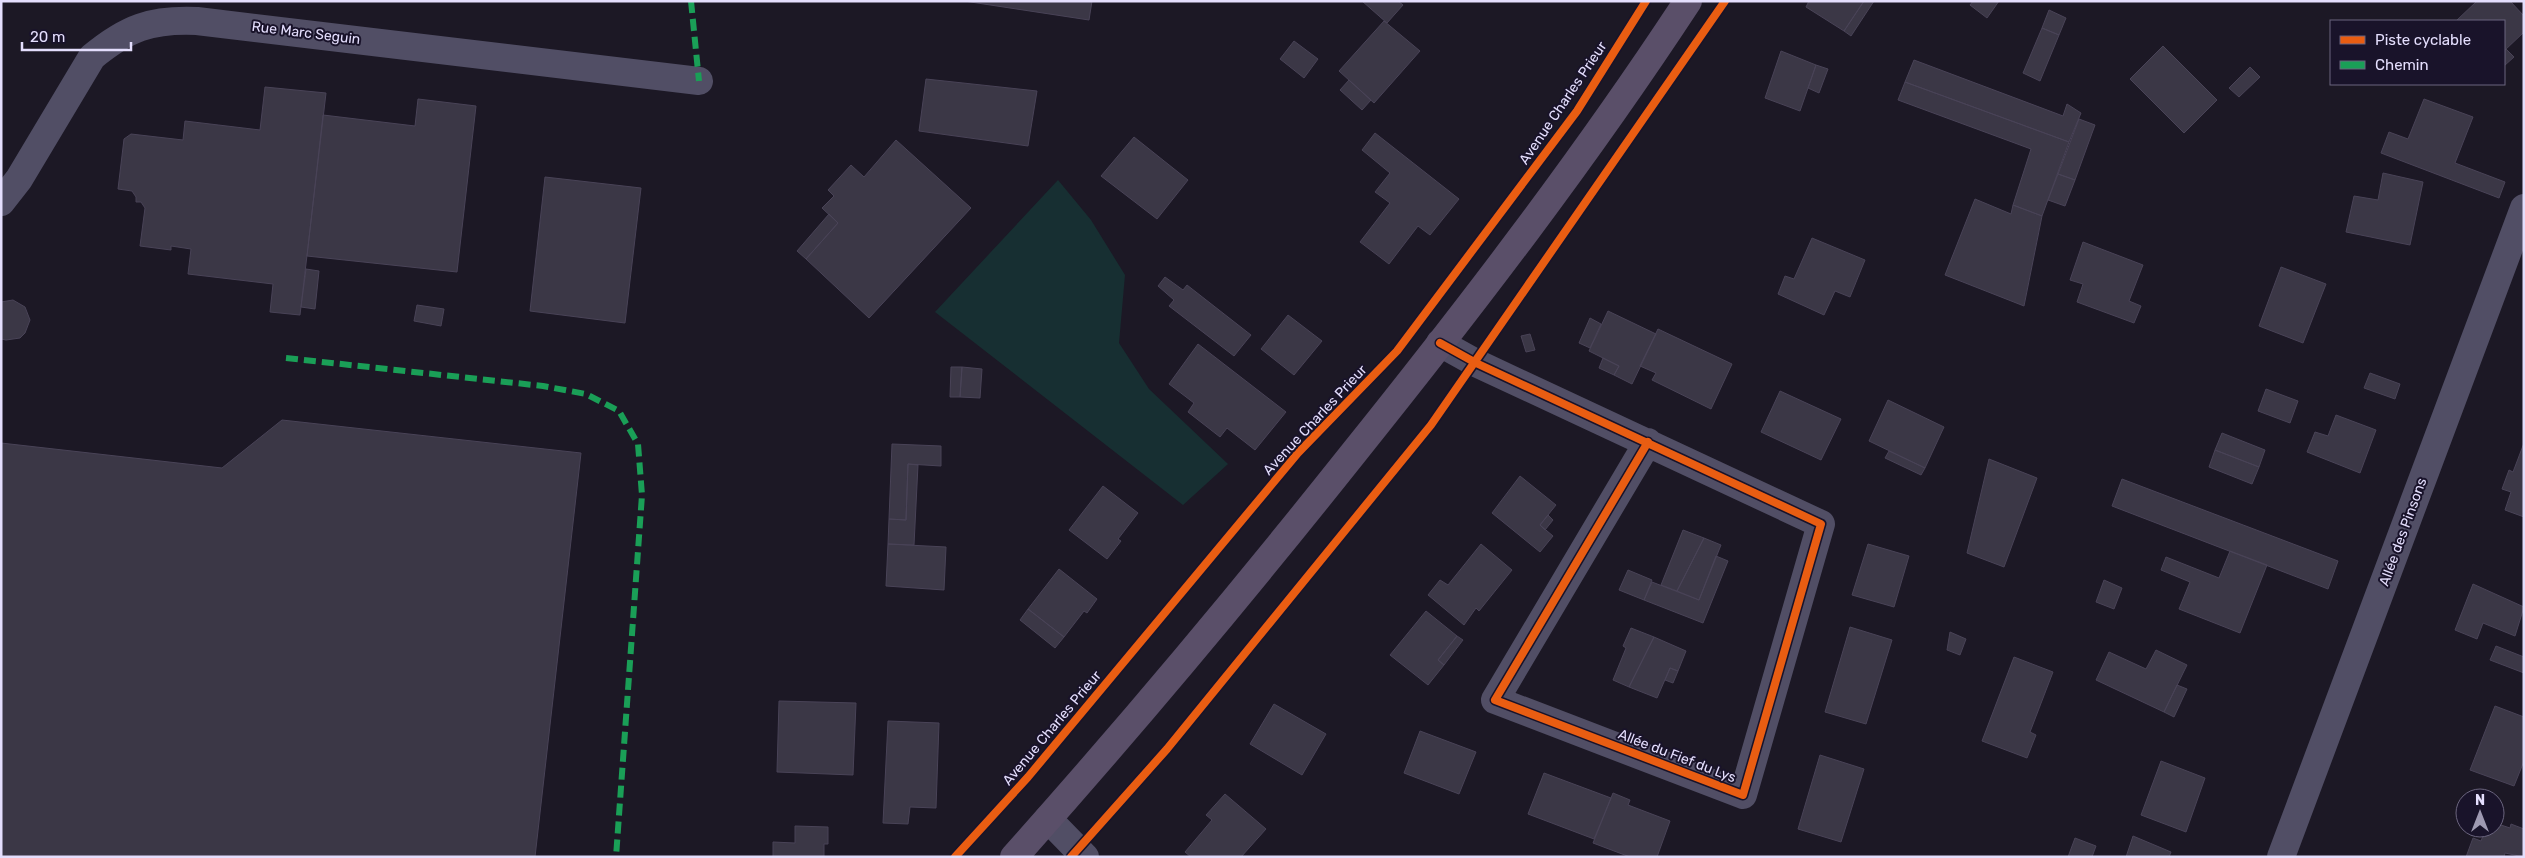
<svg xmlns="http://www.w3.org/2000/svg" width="2525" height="858" font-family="Rubik,sans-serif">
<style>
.green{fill:#172f32}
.building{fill:#3b3746;stroke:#494357}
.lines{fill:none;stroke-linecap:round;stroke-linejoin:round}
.minor{stroke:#514e65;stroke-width:28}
.primary{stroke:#5a4f69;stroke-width:28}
.quiet{stroke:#1a9f57;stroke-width:6;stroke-dasharray:12 6;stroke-linecap:butt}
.cycleway-casing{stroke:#19132a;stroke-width:11}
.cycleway{stroke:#e95d12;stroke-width:8}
.labels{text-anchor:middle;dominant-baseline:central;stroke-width:4;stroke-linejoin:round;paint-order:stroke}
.street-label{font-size:14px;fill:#e4defd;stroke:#19132a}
</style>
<rect width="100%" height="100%" fill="#1c1825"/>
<path class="green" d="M1058,180L1091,220L1125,275L1119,343L1149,389L1228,464L1183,505L935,312Z"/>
<path class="building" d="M964,1H1092L1089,20Z
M1362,1H1398L1403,5L1387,23Z
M1809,1H1864L1844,31L1806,7Z
M1864,1H1874L1851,36L1844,31Z
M1973,1H1999L1987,18L1970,5Z
M2477,1H2510L2524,16V32L2504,51V21H2456Z
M2049,10L2066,18L2059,35L2042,28Z
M1384,21L1420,51L1374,103L1339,71Z
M2042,28L2059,35L2040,81L2023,73Z
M1294,41L1318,59L1304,78L1280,59Z
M2163,46L2217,100L2184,133L2130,79Z
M2506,49L2514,57L2504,66V51Z
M1781,51L1816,65L1800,111L1765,98Z
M1914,60L2063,116L2067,104L2081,113L2069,142L1905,82Z
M1816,65L1828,69L1819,93L1808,88Z
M2250,67L2260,77L2239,97L2229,88Z
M926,79L1037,91L1028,146L919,131Z
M1349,80L1371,100L1362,110L1340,90Z
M1905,82L2069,142L2042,216L2013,205L2031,149L1898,100Z
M265,87L326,93L300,315L270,312L273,284L188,274L191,249L171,246V250L140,246L145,208L141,202H136V197L132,191L118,189L124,139L131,134L183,140L185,121L260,130Z
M418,99L476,106L457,272L307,256L323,115L415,126Z
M2424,99L2473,117L2455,163L2505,182L2499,198L2381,153L2389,132L2408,139Z
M2079,119L2095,125L2075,180L2058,174Z
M1375,133L1459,199L1430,235L1418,226L1389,264L1360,242L1390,203L1375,192L1390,173L1362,150Z
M1134,137L1188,180L1157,219L1101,176Z
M896,140L971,208L869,318L806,259L838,223L822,208L834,196L828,190L851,165L864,177Z
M2383,173L2423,182L2410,245L2346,232L2354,196L2378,200Z
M2058,174L2075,180L2065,206L2048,200Z
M545,177L641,188L625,323L530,311Z
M1975,199L2011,214L2013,205L2042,216L2024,306L1945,275Z
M829,214L838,223L806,259L797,251Z
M1812,238L1865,260L1850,297L1835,291L1824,315L1778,294L1785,276L1794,279Z
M2083,242L2143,265L2129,301L2141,306L2134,323L2077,302L2083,284L2070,280Z
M2281,267L2326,284L2303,343L2259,326Z
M306,269L319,271L315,309L301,307Z
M1165,277L1183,290L1187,285L1251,335L1234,356L1169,306L1174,300L1158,286Z
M13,300L25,307L30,320L25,333L20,338L6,340L1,339V302Z
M417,305L444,309L441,326L414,321Z
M1608,311L1656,334L1632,384L1614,375L1619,366L1589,351Z
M1288,315L1322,341L1294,375L1261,349Z
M1590,318L1601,324L1590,348L1579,343Z
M1658,329L1732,364L1711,409L1652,380L1656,373L1640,366Z
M1530,334L1535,350L1526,352L1521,336Z
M1198,344L1286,412L1255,450L1227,428L1220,437L1188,412L1194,403L1169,384Z
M1603,358L1619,366L1614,375L1599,368Z
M951,367H962L960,397H950Z
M962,367L982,369L980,398L960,397Z
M2370,373L2400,384L2395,399L2364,388Z
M2266,389L2298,401L2290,423L2258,411Z
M1780,391L1841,419L1821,460L1761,432Z
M1888,400L1944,427L1925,468L1869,441Z
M2336,415L2376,430L2360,473L2307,452L2315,432L2328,436Z
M282,420L581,453L535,857H1V443L222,468Z
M2222,433L2265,450L2259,467L2215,450Z
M2524,443V517L2505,510L2511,492L2502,489L2509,470L2513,472Z
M892,444L941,446V466L908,464L906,520L889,519Z
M2215,450L2259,467L2252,484L2209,467Z
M1889,451L1925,468L1921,475L1885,458Z
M1989,459L2037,478L2004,567L1967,553Z
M908,464L918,465L914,545L888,544L889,519L906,520Z
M1520,476L1556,505L1540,525L1553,536L1540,552L1492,513Z
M2122,479L2338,561L2328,589L2112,506Z
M1103,486L1138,513L1118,539L1121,541L1107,559L1069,530Z
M1548,515L1553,520L1545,530L1540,525Z
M1683,530L1704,538L1677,591L1661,585Z
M1704,538L1721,545L1699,600L1677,591Z
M888,544L946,547L944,590L886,586Z
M1481,544L1512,570L1479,611L1476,608L1464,625L1428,595L1440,580L1448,585Z
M1868,544L1909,556L1894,607L1852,595Z
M2230,551L2267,565L2240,633L2179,609L2190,582L2161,570L2166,557L2219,578Z
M1716,556L1728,561L1703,623L1644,600L1652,582L1699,600Z
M1059,569L1097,599L1087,613L1084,611L1064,637L1028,609Z
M1628,570L1652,580L1644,600L1619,590Z
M2104,580L2122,588L2114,609L2096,602Z
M2473,584L2524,607L2515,636L2483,623L2477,639L2455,630Z
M1028,609L1064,637L1055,648L1020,620Z
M1426,611L1457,636L1438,660L1444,665L1428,685L1390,655Z
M1850,627L1892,640L1866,724L1825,712Z
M1631,628L1654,637L1629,687L1613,680L1626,648L1623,646Z
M1950,632L1966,639L1960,655L1947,650Z
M1457,636L1463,640L1444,665L1438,660Z
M1654,637L1686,651L1678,671L1670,668L1657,698L1629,687Z
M2496,646L2524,657V673L2490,660Z
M2156,650L2187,665L2164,712L2096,680L2109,652L2146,669Z
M2014,657L2053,672L2030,732L2036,735L2027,758L1982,741Z
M1670,668L1678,671L1673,683L1665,680Z
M2177,685L2187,689L2174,717L2164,712Z
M779,701L856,703L853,775L777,772Z
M1274,704L1326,734L1302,775L1250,744Z
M2495,706L2524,717V761L2514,786L2470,770Z
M888,721L939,723L936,808L910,807L908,824L883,823Z
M1420,731L1476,752L1459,794L1404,773Z
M1820,755L1864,769L1841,842L1798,829Z
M2161,761L2205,778L2186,832L2141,815Z
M1544,773L1611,798L1594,839L1528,814Z
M1613,793L1630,800L1628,805L1670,821L1657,857H1630L1593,843Z
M1225,794L1266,829L1241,857H1191L1185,852L1212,820L1206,815Z
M2495,823L2510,828L2511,824L2524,829V857L2505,853L2504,857H2466L2473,838L2481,841L2486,828H2495Z
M795,826L828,827V844H824V857H773V842L795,843Z
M2133,836L2171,852L2169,857H2126Z
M2075,838L2096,846L2092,857H2068Z"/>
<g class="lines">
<path class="minor" d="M1,202L19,179L92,57C127,28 151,19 197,21L699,81
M1440,343L1476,363L1821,524L1743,795L1495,700L1648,442
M1048,819L1085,857
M2281,857L2524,208"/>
<path class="primary" d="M1014,857C1131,726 1243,592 1352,455C1470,308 1585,158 1688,1"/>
<path class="quiet" d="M691,1L699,81
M286,358L543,386L586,394L619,411L638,444L642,495L616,857"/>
<defs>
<path id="cycleway" d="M1440,343L1476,363L1821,524L1743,795L1495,700L1648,442
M955,857L1028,777L1298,453L1397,351L1577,111L1646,1
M1071,857L1167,749L1431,425L1725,1"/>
</defs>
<use href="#cycleway" class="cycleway-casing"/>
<use href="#cycleway" class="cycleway"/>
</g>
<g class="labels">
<g class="street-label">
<text transform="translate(306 33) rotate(7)">Rue Marc Seguin</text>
<text transform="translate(1563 103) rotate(-56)">Avenue Charles Prieur</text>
<text transform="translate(1315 420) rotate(-47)">Avenue Charles Prieur</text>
<text transform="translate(2403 532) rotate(-70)">Allée des Pinsons</text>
<text transform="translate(1052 728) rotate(-50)">Avenue Charles Prieur</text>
<text transform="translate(1677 756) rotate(21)">Allée du Fief du Lys</text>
</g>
</g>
<rect width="2525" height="858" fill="none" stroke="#e4defd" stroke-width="5"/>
<rect x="2330" y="20" width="175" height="65" fill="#19132a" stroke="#6a647e"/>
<rect x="2340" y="36" width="25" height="8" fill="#e95d12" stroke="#6a647e"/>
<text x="2375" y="45" font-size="15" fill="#e4defd">Piste cyclable</text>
<rect x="2340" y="61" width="25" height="8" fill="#1a9f57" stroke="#6a647e"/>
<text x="2375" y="70" font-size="15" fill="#e4defd">Chemin</text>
<g transform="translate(2480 813)"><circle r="24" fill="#19132a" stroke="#6a647e"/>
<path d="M0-4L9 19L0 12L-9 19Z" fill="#9e99b1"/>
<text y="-8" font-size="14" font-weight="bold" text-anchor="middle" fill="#e4defd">N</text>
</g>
<path d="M22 42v8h109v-8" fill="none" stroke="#e4defd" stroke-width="2.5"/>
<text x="30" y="42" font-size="15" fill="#e4defd" stroke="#19132a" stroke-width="4" paint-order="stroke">20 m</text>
</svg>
